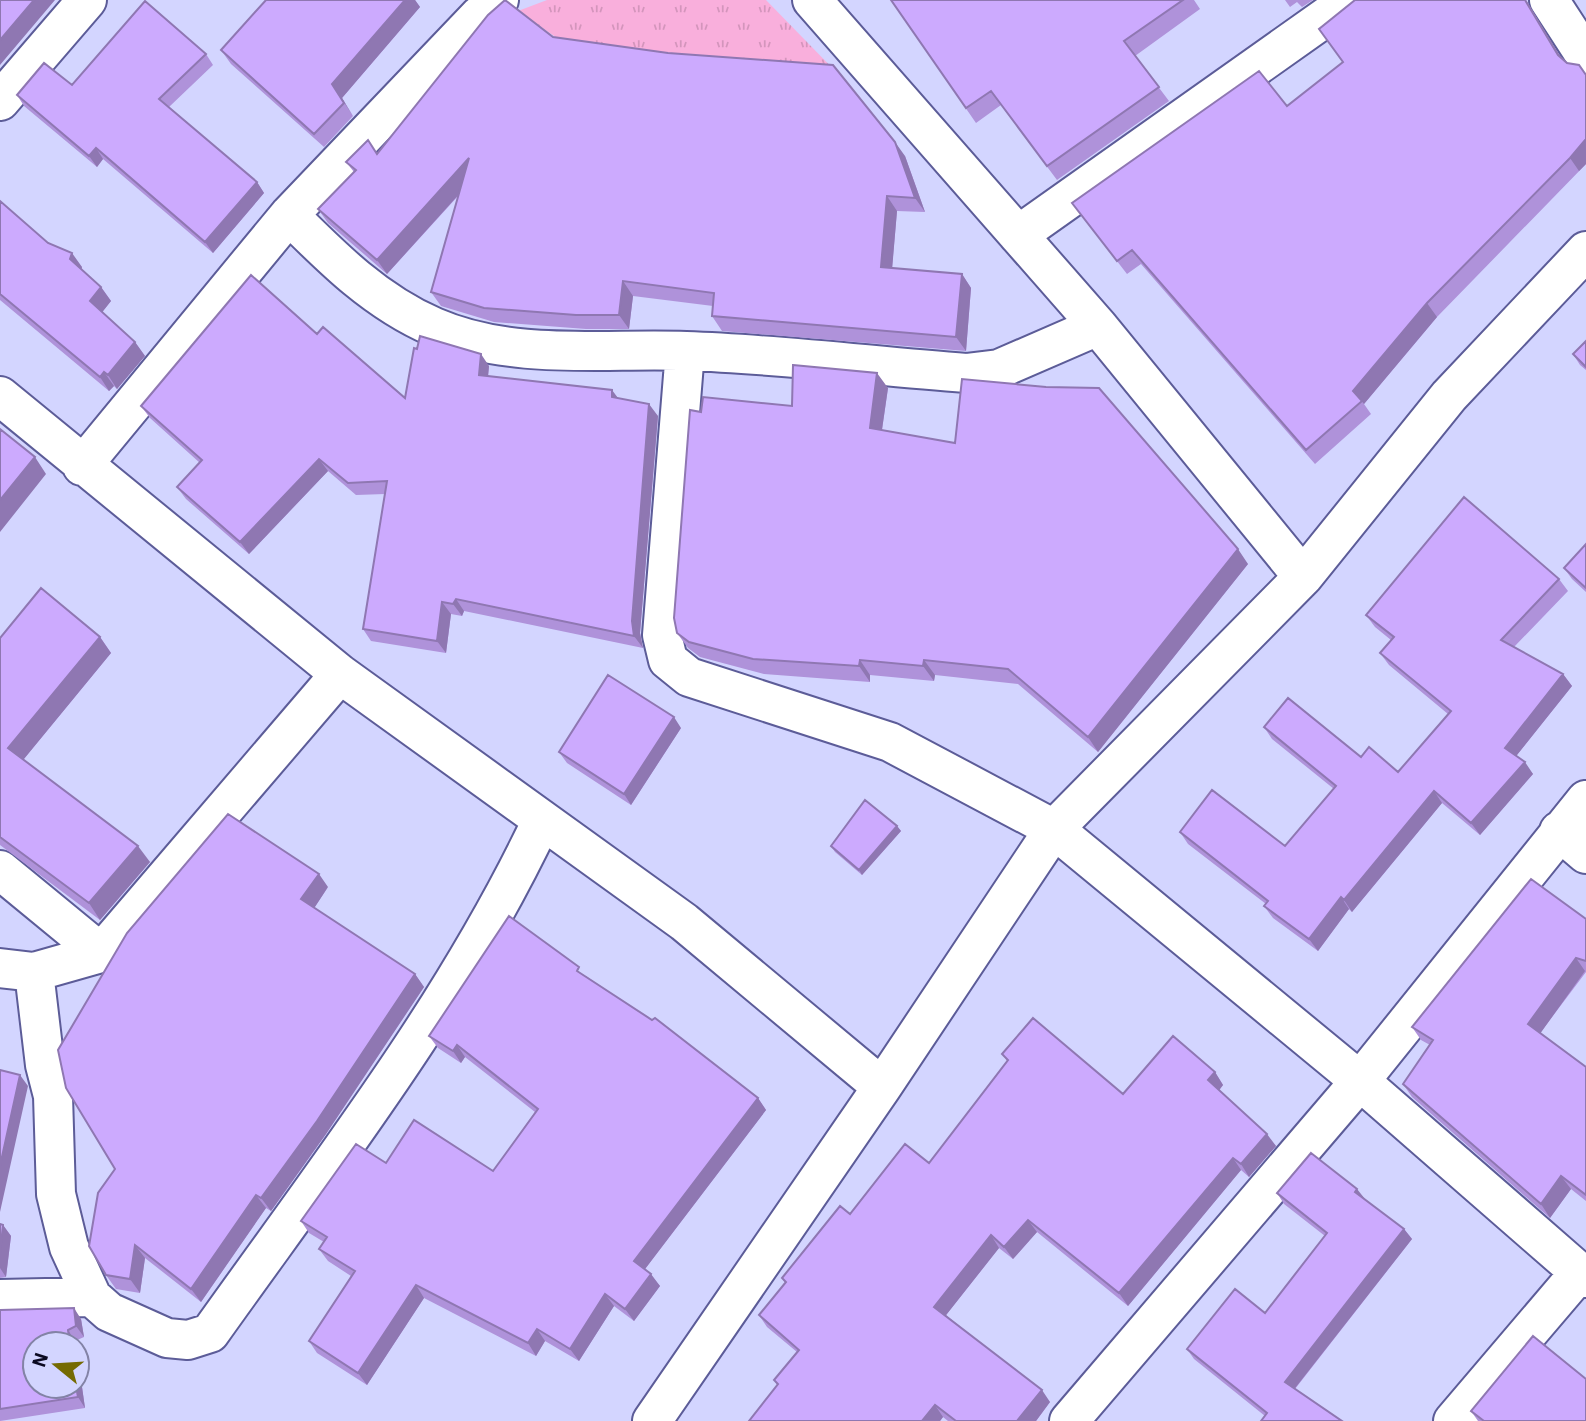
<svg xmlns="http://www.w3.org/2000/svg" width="1586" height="1421" font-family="'IBM Plex Sans',sans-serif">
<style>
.park{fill:url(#park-tufts)}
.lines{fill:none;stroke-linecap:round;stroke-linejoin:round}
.street-casing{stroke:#5c5c98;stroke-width:42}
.street{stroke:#fff;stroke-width:38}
.wall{fill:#af92da}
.shaded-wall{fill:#8f77b2}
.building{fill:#ccaafe;stroke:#8f77b2;stroke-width:2}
</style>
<defs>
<pattern id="park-tufts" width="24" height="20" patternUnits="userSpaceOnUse" patternTransform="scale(1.75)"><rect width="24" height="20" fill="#f9afdc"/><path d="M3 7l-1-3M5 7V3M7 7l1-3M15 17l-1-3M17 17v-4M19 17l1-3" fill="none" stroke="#d495bc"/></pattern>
</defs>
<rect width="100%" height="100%" fill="#d3d5ff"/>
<path class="park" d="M547,0H766L843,79L580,54L518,11Z"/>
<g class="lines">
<defs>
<path id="street" d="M1549,0L1586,57
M0,101L87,0
M289,215C333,259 376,302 434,327C512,361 604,348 686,351C779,354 873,366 966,373L999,369L1098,326
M1018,235L1350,0
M685,351L662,635L668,660L689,677L890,742L1054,829L1360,1081L1586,1278
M0,396L340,674L684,922L882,1087
M82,466L289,215L479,16L499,0
M1303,577L1449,396L1586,251
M1559,831L1586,854
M0,870L101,953
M0,968L34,972L101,953L340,674
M34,972L45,1065L53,1096L56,1194L69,1247L92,1297L109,1312L167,1338L188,1340L210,1333C328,1167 455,1005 542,820
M0,1299L92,1297
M652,1421L882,1087L1054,829L1303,577L1098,326L812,0
M1069,1421L1360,1081L1586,800
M1453,1421L1580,1272"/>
</defs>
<use href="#street" class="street-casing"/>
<use href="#street" class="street"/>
</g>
<path class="wall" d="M266,0H415L420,7L342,98L353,116L324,147L231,64L221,50Z
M891,0H1194L1200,9L1135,56L1169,101L1057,180L1001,105L976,123Z
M1285,0H1313L1302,7L1297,2L1290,7Z
M1355,0H1526L1561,58L1586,75V164L1437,317L1364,404L1371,414L1315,464L1141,264L1127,274L1072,203L1287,106L1343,62L1319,29Z
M553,37L905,156L925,212L897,211L892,268L962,274L971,288L966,351L722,331L712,316L713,306L633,296L629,329H586L494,322L441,306L431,292L459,195L387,274L328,223L318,209L354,172L346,162L377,153Z
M206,54L213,65L169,107L257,182L264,193L213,253L103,159L97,167L24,106L17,95L72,85Z
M0,201L48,243L82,267L81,269L101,287L111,301L102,312L135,342L145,356L117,389L114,386L109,391L0,300Z
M317,334L405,398L489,366L488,376L619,398L658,416L640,633L643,648L464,611L462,616L451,614L446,653L371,641L363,629L385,494L356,495L328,471L249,554L186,499L177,487L200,463L150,418L141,406Z
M1586,341V370L1580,365L1573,354Z
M888,388L882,430L1248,564L1098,752L1018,684L935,675L934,681L870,675V682L764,674L700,657L688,648L677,633L701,412L792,406Z
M1586,544V592L1572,579L1564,568Z
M1559,579L1568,591L1514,647L1563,674L1572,686L1516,756L1533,774L1480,835L1442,803L1352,912L1349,909L1318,951L1273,918L1264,906L1266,904L1188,844L1180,832L1285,846L1334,789L1272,739L1264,727L1361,757L1398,772L1448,714L1389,665L1380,653L1391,640L1375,627L1366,615Z
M100,637L111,653L23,760L150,862L100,920L0,845V638Z
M681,728L631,805L567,763L559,752Z
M897,826L901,831L862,875L835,852L831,846Z
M328,887L314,908L415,974L424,987L326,1134L271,1211L266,1208L201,1302L145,1258L140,1293L116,1289L106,1275L115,1169Z
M1586,919V972L1540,1033L1586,1067V1201L1571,1189L1550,1218L1412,1097L1403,1084L1430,1045L1421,1040L1412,1027Z
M586,976L758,1098L766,1110L645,1269L660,1286L634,1321L614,1306L579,1361L545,1341L536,1356L424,1298L367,1385L317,1353L309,1341L351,1276L328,1261L319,1249L324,1242L309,1233L301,1221L386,1163L493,1171L535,1112L465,1057L461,1063L438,1048L429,1036Z
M1002,1054L1123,1094L1215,1072L1223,1085L1219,1090L1276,1146L1249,1177L1241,1170L1128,1306L1037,1232L1013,1259L999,1248L946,1315L1050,1402L1036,1421H948L943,1417L940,1421H749L777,1385L774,1380L797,1352L767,1327L759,1315L785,1283L782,1278L850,1214L929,1163L1007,1061Z
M1277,1193L1364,1199L1404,1229L1412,1239L1295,1389L1265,1416L1194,1359L1187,1349L1265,1313L1325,1236L1284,1204Z
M0,1224L3,1225L11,1236L6,1277L0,1278Z
M0,1310L81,1319L84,1337L75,1341L77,1386V1352L85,1408L0,1421Z
M1471,1411L1586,1421H1478Z"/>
<path class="shaded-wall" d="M34,0H55L0,65V40Z
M405,0H415L420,7L342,98L353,116L332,84Z
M1525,0L1527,2L1568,69L1558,55Z
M1586,139V164L1579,171L1570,158Z
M895,142L905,156L925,212L915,198Z
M96,148L103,159L97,167L89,156Z
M469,158L479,172L387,274L377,260Z
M257,182L264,193L213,253L205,242Z
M887,196L897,211L891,282L881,267Z
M72,253L82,267L80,273L70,259Z
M962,274L971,288L966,351L956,337Z
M623,281L633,296L629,329L619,315Z
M101,287L111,301L100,315L90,301Z
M1427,303L1437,317L1364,404L1353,391Z
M135,342L145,356L117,389L108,375Z
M481,354L489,366L487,387L479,375Z
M104,372L114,386L109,391L100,377Z
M877,373L888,388L880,443L870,428Z
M612,390L621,402L612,397Z
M649,404L658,416L640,633L643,648L634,636L632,621Z
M35,457L46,474L0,532V500Z
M319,459L328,471L249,554L240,542Z
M1238,549L1248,564L1098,752L1088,737Z
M456,599L464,611L462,616L453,604Z
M442,602L451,614L446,653L437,641Z
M100,637L111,653L19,765L8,748Z
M860,660L870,675V682L859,666Z
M924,660L935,675L934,681L923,666Z
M1563,674L1572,686L1513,760L1505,748Z
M674,717L681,728L631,805L624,794Z
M1525,762L1533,774L1480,835L1471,823Z
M1434,791L1442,803L1352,912L1344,900Z
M897,826L901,831L862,875L859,870Z
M138,846L150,862L100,920L89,903Z
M319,874L328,887L311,913L301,899Z
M1341,897L1349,909L1318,951L1309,939Z
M1576,958L1585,971L1537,1038L1528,1024Z
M415,974L424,987L326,1134L271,1211L261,1198Z
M457,1045L465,1057L461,1063L453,1051Z
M1215,1072L1223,1085L1217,1093L1208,1080Z
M20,1075L28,1086L0,1212V1166Z
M758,1098L766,1110L642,1273L634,1261Z
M1267,1134L1276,1146L1249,1177L1241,1164Z
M1233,1158L1241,1170L1128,1306L1119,1293Z
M1561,1176L1571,1189L1550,1218L1541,1204Z
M1357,1189L1365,1199L1355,1192Z
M256,1195L266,1208L201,1302L191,1289Z
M1028,1220L1037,1232L1013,1259L1004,1247Z
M3,1225L11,1236L6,1277L0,1268V1253Z
M1404,1229L1412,1239L1292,1392L1285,1382Z
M991,1235L999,1248L943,1319L934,1307Z
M135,1245L145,1258L140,1293L130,1279Z
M651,1274L660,1286L634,1321L625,1309Z
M416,1285L424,1298L367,1385L358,1373Z
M605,1294L614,1306L579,1361L570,1349Z
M74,1308L81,1319L84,1337L76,1326Z
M537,1329L545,1341L536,1356L528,1343Z
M68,1330L75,1341L76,1344H70Z
M77,1352L85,1408L78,1397L76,1386H77Z
M1042,1390L1050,1402L1036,1421H1017Z
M935,1405L943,1417L940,1421H922Z"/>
<path class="building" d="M0,0H34L0,40Z
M266,0H405L332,84L344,103L314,134L221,50Z
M505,0L553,37L668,53L833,65L895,142L915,198L887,196L881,267L962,274L956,337L712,316L714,293L623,281L619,315H576L484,308L431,292L469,158L377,260L318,209L356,170L346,162L368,140L377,154L488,15Z
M891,0H1183L1124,41L1159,87L1047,166L991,91L966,108Z
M1355,0H1525L1558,55L1567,63L1579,65L1586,75V139L1570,158L1427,303L1353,391L1362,401L1306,450L1132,250L1117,261L1072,203L1259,71L1287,106L1343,62L1319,29Z
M145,1L206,54L159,99L257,182L205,242L96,148L89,156L17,95L44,63L72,85Z
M0,201L48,243L72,253L70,259L101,287L90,301L135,342L108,375L104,372L100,377L0,294Z
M251,275L317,334L323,327L405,398L414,348L417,349L420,336L481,354L479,375L612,390V397L649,404L632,621L634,636L456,599L453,604L442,602L437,641L363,629L387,481L348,483L319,459L240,542L177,487L202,460L141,406Z
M1586,341V367L1573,354Z
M793,365L877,373L870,428L955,443L962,379L1046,387L1099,388L1238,549L1088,737L1008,669L924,660L923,666L860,660L859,666L753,659L689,642L677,633L674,618L690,410L701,412L703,397L792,406Z
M0,429L35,457L0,500Z
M1464,497L1559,579L1501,640L1563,674L1505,748L1525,762L1471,823L1434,791L1344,900L1341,897L1309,939L1264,906L1268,901L1180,832L1212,790L1285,846L1336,786L1264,727L1288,698L1361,757L1369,747L1398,772L1451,711L1380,653L1394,637L1366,615Z
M1586,544V588L1564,568Z
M41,588L100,637L8,748L138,846L89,903L0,837V638Z
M608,675L674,717L624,794L559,752Z
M865,800L897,826L859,870L831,846Z
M228,814L319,874L301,899L415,974L317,1121L261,1198L256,1195L191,1289L135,1245L130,1279L106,1275L89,1246L98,1193L115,1169L66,1088L58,1050L127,933Z
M1531,879L1586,919V961L1576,958L1528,1024L1586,1067V1195L1561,1176L1541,1204L1403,1084L1433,1040L1412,1027Z
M509,916L579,967L577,971L652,1020L655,1018L758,1098L634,1261L651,1274L625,1309L605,1294L570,1349L537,1329L528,1343L416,1285L358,1373L309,1341L355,1271L319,1249L327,1237L301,1221L356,1144L386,1163L414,1120L493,1171L538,1109L457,1045L453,1051L429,1036Z
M1033,1018L1123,1094L1173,1036L1215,1072L1208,1080L1267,1134L1241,1164L1233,1158L1119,1293L1028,1220L1004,1247L991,1235L934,1307L1042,1390L1017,1421H956L935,1405L922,1421H749L778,1384L774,1380L799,1350L759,1315L786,1282L782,1278L840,1206L850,1214L905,1144L929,1163L1008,1060L1002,1054Z
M0,1070L20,1075L0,1166Z
M1311,1153L1357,1189L1355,1192L1404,1229L1285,1382L1342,1421H1261L1267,1413L1187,1349L1235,1289L1265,1313L1327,1233L1277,1193Z
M0,1224L3,1225L0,1253Z
M74,1308L76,1326L68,1330L70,1344H35V1386H76L78,1397L0,1409V1310Z
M1533,1336L1586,1379V1421H1484L1471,1411Z"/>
<g transform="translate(56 1365) rotate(288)"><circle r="33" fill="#d3d5ff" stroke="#8383a6" stroke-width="2"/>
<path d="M0-5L12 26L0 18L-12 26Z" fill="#756a02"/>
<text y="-10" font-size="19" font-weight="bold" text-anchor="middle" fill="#0b0921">N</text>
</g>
</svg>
